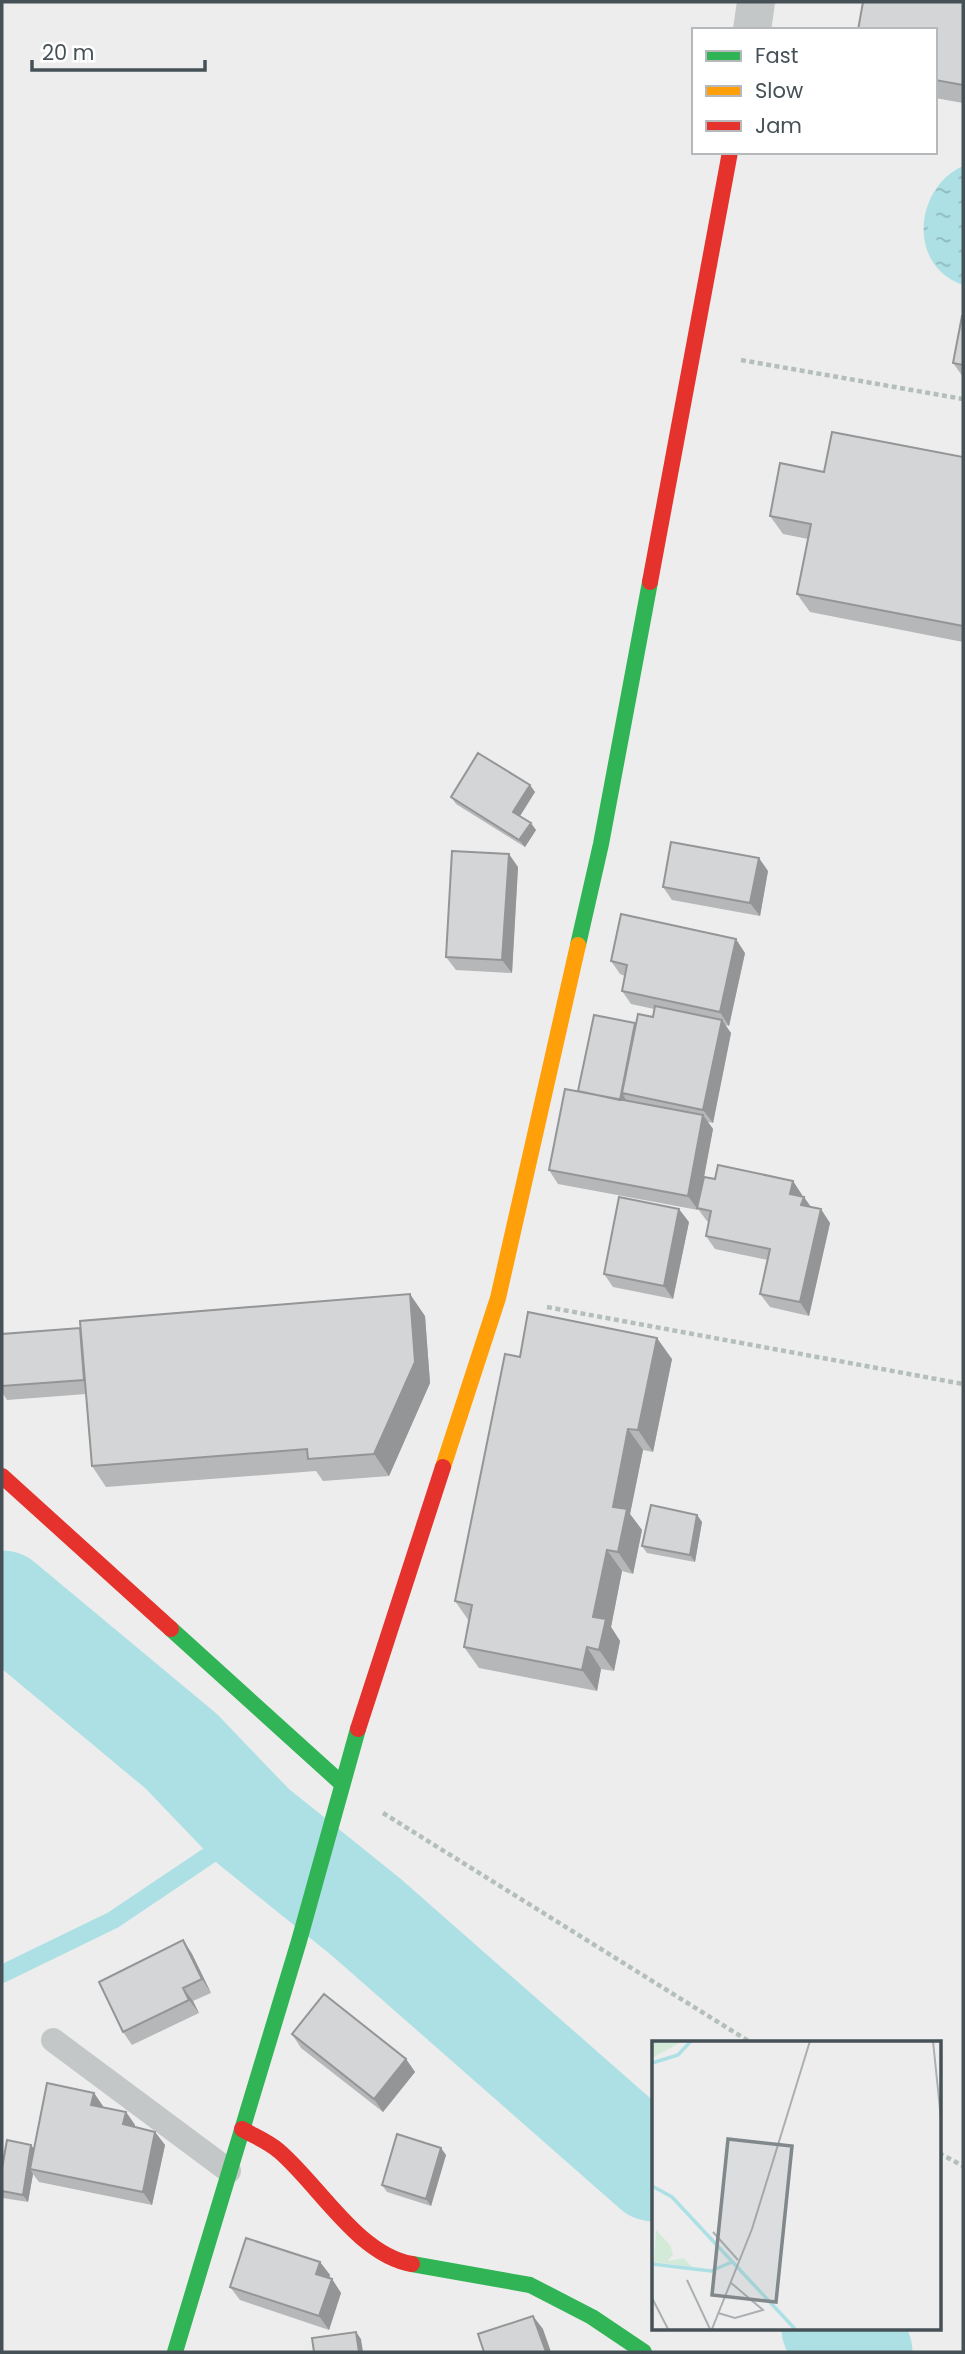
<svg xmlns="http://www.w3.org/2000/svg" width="965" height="2354" font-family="Poppins,sans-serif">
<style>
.water{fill:url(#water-ripples)}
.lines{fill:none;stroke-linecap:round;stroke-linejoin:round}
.stream{stroke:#ace0e4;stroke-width:18}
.river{stroke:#ace0e4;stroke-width:103}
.path{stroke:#b4bfba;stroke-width:4.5;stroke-dasharray:5 3.5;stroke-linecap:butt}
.lane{stroke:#c4c7c8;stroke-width:24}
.street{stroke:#c4c7c8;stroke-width:38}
.fast{stroke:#30b455;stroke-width:16}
.slow{stroke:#ff9f0a;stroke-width:16}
.jam{stroke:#e5322d;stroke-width:16}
.wall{fill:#b5b7b8}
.shaded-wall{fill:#949596}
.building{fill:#d3d5d6;stroke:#949596;stroke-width:2}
.inset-river{fill:none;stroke:#ace0e4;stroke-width:3.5}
.inset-road{fill:none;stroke:#aaafb1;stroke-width:2}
.view{fill:#80888c;fill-opacity:0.15;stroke:#80888c;stroke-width:3.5}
.inset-edge{fill:none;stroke:#465157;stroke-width:3.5}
</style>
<defs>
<pattern id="water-ripples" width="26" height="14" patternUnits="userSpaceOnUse" patternTransform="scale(1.75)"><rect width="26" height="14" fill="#ace0e4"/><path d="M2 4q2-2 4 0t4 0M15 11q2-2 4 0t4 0" fill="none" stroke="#8eb8bc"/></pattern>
</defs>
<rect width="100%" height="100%" fill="#ededed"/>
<path class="water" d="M963,166V285C907,266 914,188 963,166Z"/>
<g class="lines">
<path class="stream" d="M2,1974L113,1920L253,1826"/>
<path class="river" d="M2,1602L181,1751L253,1826L366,1917L654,2170
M833,2328L861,2352"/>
<path class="path" d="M741,360L963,399
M547,1307L963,1384
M383,1813L750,2042
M939,2153L963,2166"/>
<path class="lane" d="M53,2040L229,2171"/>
<path class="street" d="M752,30L756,2"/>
<path class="fast" d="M578,945L601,844L650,582
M171,1629L341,1783
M412,2264L530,2285L592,2317L644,2352
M175,2352L299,1941L358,1729"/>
<path class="slow" d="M443,1467L498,1298L578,945"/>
<path class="jam" d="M650,582L730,152
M2,1476L171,1629
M358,1729L443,1467
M242,2129C254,2136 269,2142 279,2151C319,2185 358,2255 412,2264"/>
</g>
<path class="wall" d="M963,2V103L935,98V30Z
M963,316V377L953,363Z
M963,457V642L810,612L797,594L808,539L783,534L770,516L824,472Z
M535,792L520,816L536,830L525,847L456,804L451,797Z
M518,867L512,973L456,970L446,957Z
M768,871L760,916L672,900L663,887Z
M745,953L729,1026L725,1025L731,1033L713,1123L708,1122L713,1129L701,1190L715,1179L793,1181L802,1195V1196L811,1207L830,1223L809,1316L770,1307L760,1294L768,1260L715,1249L706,1236L709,1222L707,1221L698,1209V1210L558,1184L549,1170L579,1092L635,1023L653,1017L654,1009L631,1004L622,991L625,976L620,974L611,961Z
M689,1222L673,1299L613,1287L604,1274Z
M425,1316L430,1383L389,1476L323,1481L316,1471L106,1487L92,1466L86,1394L7,1400L2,1392V1334Z
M520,1357L672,1359L653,1452L643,1450L630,1514L642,1530L633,1574L622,1571L611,1627L620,1641L614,1671L601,1669L597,1691L479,1668L464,1647L469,1621L455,1601Z
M697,1515L702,1522L695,1562L647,1553L642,1546Z
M183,1940L192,1954L211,1993L193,2001L199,2013L132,2045L123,2032Z
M292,2034L406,2059L415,2072L383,2112L301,2048Z
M94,2093L103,2107L126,2112L135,2125V2127L155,2132L165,2145L152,2205L39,2182L33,2174L28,2202L3,2198L2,2196V2168L34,2148Z
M446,2155L431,2206L387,2192L382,2185Z
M320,2262L330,2275L329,2278L332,2279L341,2293L329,2330L240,2300L230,2287Z"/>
<path class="shaded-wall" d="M530,785L535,792L518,819L513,812Z
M531,823L536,830L525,847L519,840Z
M509,854L518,867L512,973L502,960Z
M759,858L768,871L760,916L750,903Z
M736,939L745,953L729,1026L720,1012Z
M722,1020L731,1033L713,1123L703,1110Z
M635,1023L622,1093L626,1100L625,1107L620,1100Z
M703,1115L713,1129L698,1210L688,1196Z
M793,1181L802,1195L800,1208L790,1194Z
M804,1197L813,1210L801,1205Z
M679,1209L689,1222L673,1299L664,1286Z
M821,1209L830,1223L809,1316L800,1302Z
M410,1294L425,1316L430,1383L389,1476L374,1454Z
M657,1338L672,1359L653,1452L638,1430Z
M628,1429L643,1450L630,1514L642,1530L633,1574L618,1552L613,1507Z
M697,1515L702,1522L695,1562L690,1555Z
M607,1550L622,1571L611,1627L620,1641L614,1671L599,1650L593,1617Z
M587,1647L601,1669L597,1691L582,1670Z
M183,1940L192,1954L211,1993L202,1979Z
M183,1988L193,2001L199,2013L189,2000Z
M406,2059L415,2072L383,2112L374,2099Z
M94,2093L103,2106L101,2118L91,2105Z
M126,2112L135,2125L132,2138L123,2124Z
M155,2132L165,2145L152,2205L143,2192Z
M31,2145L37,2152L30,2169L33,2174L28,2202L23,2195Z
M441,2148L446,2155L431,2206L426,2199Z
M320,2262L330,2275L326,2288L316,2274Z
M332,2279L341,2293L329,2330L319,2316Z
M533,2316L543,2329L551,2352H546Z
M356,2332L361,2339L363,2352H359Z"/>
<path class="building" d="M863,2H963V85L935,80V30H858Z
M962,316H963V365L953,363Z
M832,432L963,457V626L797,594L811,524L770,516L780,463L824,472Z
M478,753L530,785L513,812L531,823L519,840L451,797Z
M671,842L759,858L750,903L663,887Z
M452,851L509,854L502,960L446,957Z
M621,914L736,939L720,1012L622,991L627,965L611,961Z
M655,1006L722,1020L703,1110L622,1093L638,1014L653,1017Z
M594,1015L635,1023L620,1100L578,1091Z
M565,1089L703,1115L688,1196L549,1170Z
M718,1165L793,1181L790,1194L804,1197L801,1205L821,1209L800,1302L760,1294L770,1249L706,1236L711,1211L697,1208L704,1177L715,1179Z
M619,1197L679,1209L664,1286L604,1274Z
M410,1294L415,1362L374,1454L308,1459L307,1449L92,1466L80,1321Z
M528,1312L657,1338L638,1430L628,1429L613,1507L627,1509L618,1552L607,1550L593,1617L606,1619L599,1650L587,1647L582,1670L464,1647L472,1605L455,1601L505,1354L520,1357Z
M80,1328L84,1380L2,1386V1334Z
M651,1505L697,1515L690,1555L642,1546Z
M183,1940L202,1979L183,1988L189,2000L123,2032L99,1982Z
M324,1994L406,2059L374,2099L292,2034Z
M47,2083L94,2093L91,2105L126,2112L123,2124L155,2132L143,2192L30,2169Z
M397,2134L441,2148L426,2199L382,2185Z
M7,2140L31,2145L23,2195L2,2191V2168Z
M246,2238L320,2262L316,2274L332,2279L319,2316L230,2287Z
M533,2316L546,2352H484L478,2334Z
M356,2332L359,2352H314L312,2338Z"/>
<g transform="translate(652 2041)">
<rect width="289" height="289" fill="#ededed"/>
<path d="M0,0H31L0,17Z" fill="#d3ead9"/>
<path d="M4,189L18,204L21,213L16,220L32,217L40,226L2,221Z" fill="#d3ead9"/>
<path class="inset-river" d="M0,22L26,14L39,0M0,145L20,156L143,288M0,223L59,230L80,221"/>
<path class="inset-road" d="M281,0L289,78M61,191L86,219M35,239L58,288M0,257L16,288M66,272L83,277L111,269L78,241M60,288L100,188L158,0"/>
<path class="view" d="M76,98L140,105L124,261L60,254Z"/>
<rect width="289" height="289" class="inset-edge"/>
</g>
<rect width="965" height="2354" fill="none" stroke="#465157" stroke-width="7"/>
<rect x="692" y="28" width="245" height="126" fill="#ffffff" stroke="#b5b9bc" stroke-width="2"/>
<rect x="706" y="51" width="35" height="10" fill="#30b455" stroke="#b5b9bc" stroke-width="2"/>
<text x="755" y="63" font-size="21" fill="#465157">Fast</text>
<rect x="706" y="86" width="35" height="10" fill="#ff9f0a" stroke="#b5b9bc" stroke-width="2"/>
<text x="755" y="98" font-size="21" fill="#465157">Slow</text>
<rect x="706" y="121" width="35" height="10" fill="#e5322d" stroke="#b5b9bc" stroke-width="2"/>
<text x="755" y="133" font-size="21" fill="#465157">Jam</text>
<path d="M32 60v10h173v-10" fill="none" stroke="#465157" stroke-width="3.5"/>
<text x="42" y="60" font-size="21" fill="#465157" stroke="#ffffff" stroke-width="5" paint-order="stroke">20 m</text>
</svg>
